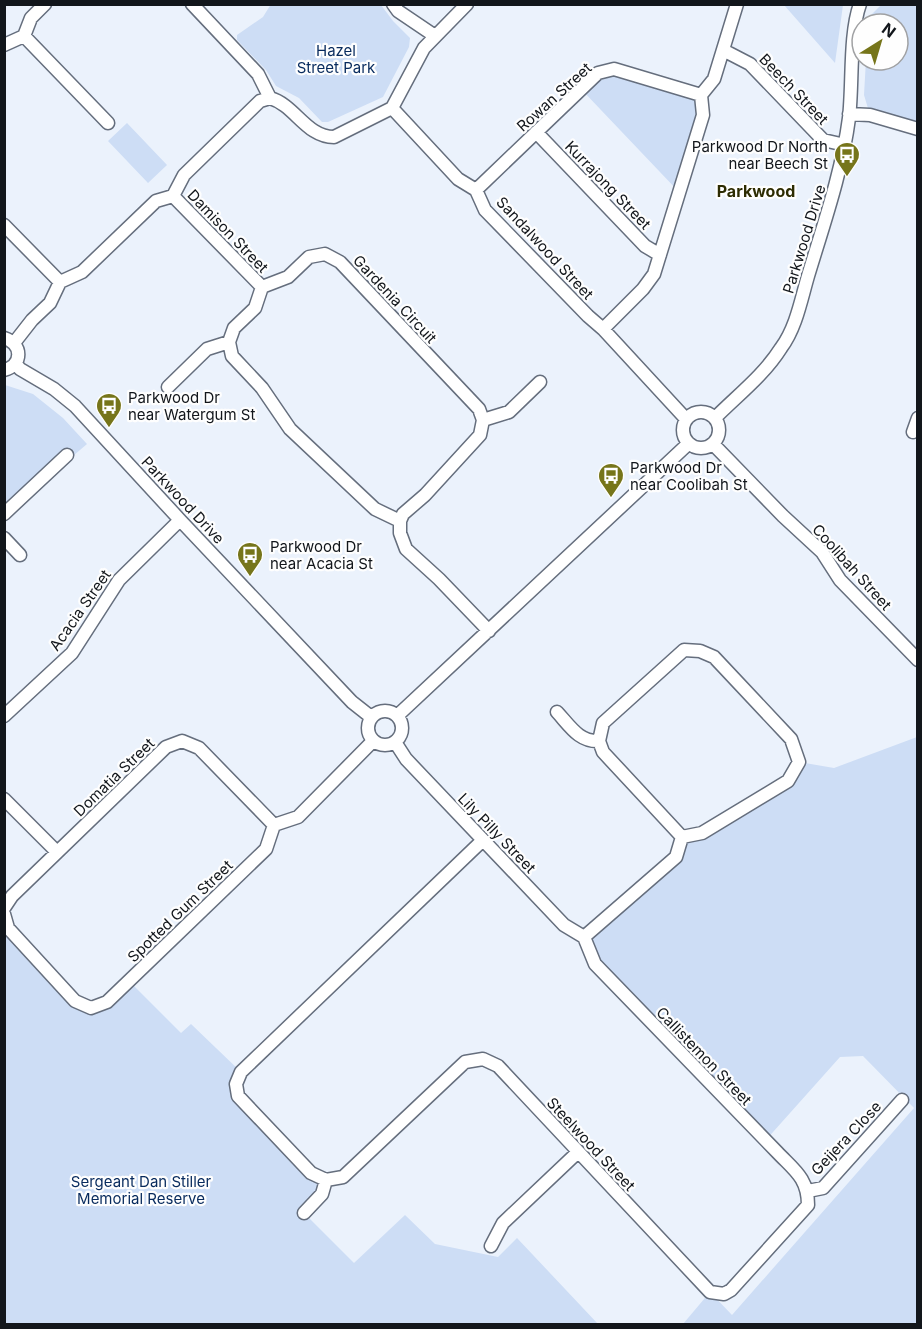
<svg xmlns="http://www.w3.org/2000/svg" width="922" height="1329" font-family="Inter,sans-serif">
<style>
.green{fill:#cdddf5}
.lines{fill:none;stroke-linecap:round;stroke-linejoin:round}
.minor-casing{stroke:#656e7d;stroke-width:15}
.minor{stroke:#fff;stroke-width:12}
.labels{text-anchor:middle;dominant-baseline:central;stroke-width:4.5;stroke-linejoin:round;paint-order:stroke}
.park-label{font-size:15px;fill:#072a5d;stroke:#fefefe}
.street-label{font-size:15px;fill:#12161b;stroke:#fefefe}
.poi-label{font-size:15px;fill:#12161b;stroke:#fefefe;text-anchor:start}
.neighbourhood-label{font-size:16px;font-weight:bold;fill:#2d2c02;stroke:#fefefe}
</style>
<rect width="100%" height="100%" fill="#ebf2fc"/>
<path class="green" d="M271,4L381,5L393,21L410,38L409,47L383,97L328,122H322L299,98L276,86L266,70L237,40V35L263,17Z
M784,5H843L835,63Z
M881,5H917V129L870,115L864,95L866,60H898V24H867V19Z
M614,69L701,95L679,192L581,89Z
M127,123L167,165L148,183L108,141Z
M5,385L33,394L63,418L87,444L5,514Z
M917,737V1324H683L710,1292L732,1315L914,1108L863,1056L840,1057L765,1141L595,964L584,937L676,857L682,837L788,781L799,762L834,768Z
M4,914L8,928L75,1001L91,1008L129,981L181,1033L191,1024L241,1072L238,1096L326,1180L304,1213L354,1263L405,1215L435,1244L498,1257L517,1238L598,1324H5Z"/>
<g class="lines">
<defs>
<path id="minor" d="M192,4L258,74L270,98C295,105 306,137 334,137L392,108
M393,4L398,11L435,36
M24,36L108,123
M4,45L24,36L31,18L45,4
M723,50L750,64L823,140L845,145
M392,108L458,179L476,190L485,210L588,316L603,329L686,419
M392,108L424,48L467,4
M849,114L870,115L918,129
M536,132L645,246L660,255
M476,190L598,73L614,69L701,95
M173,196L262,287
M4,225L60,282
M603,329L643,289L654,274L703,115L701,95L714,79L737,4
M4,338C23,344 23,365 4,370
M14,343L32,320L50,303L60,282L82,272L156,201L173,196L184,175L260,101L270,98
M16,364L20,369L54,389L75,406L180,520L352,702L371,717
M168,387L207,349L229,342
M683 430a18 18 0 1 1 36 0a18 18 0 1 1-36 0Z
M716,417C738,395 764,375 781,348C796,328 801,300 808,276C824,223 842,172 849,118C853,84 849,35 860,4
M483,420L509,412L540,382
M913,432L918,418
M713,444L783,516L822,552L840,580L918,660
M4,514L67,455
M400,521L375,509L290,429L262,388L232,356L229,342L234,328L255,308L262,287L288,277L309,257L325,254L340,262L479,409L483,420L480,435L425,495L403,514L400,521V533L406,549L439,579L489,631
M4,538L20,555
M368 728a17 17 0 1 1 34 0a17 17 0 1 1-34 0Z
M557,712C570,726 579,742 599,741
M4,716L72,653L119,580L180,520
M397,716L688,444
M395,742L406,759L564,925L584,937
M4,799L57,852
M483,840L241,1072L236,1084L238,1096L311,1173L326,1180L343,1177L465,1062L483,1059L498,1066L710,1292L724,1294L731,1290L808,1205C808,1178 794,1170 777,1152L595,964L584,937
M4,908L12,896L166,747L182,741L199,748L274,825
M4,914L8,928L75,1001L91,1008L107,1002L266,849L274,825L298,817L373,741
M584,937L676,857L682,837L702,833L788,781L799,762L791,739L714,657L700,651L684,650L603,723L599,741L603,752L682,837
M808,1191L823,1188L902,1100
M304,1213L322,1194L326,1180
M491,1246L503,1223L578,1152"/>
</defs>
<use href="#minor" class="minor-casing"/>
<use href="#minor" class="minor"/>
</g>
<defs>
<symbol id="bus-pin" viewBox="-11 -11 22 30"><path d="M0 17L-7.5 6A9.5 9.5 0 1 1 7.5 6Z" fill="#76751a" stroke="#fefefe"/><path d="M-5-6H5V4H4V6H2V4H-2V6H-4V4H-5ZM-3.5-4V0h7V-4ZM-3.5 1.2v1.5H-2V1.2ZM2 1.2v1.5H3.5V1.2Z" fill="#fff"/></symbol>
</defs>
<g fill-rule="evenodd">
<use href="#bus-pin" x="832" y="140" width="30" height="40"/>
<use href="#bus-pin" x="94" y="391" width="30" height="40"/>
<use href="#bus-pin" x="596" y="461" width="30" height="40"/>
<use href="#bus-pin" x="235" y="540" width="30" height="40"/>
</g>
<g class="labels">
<g class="park-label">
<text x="336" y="50">Hazel<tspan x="336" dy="17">Street Park</tspan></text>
<text x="141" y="1181">Sergeant Dan Stiller<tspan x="141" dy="17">Memorial Reserve</tspan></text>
</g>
<g class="street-label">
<text transform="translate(794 89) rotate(46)">Beech Street</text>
<text transform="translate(554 97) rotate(-42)">Rowan Street</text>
<text transform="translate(608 185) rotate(46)">Kurrajong Street</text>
<text transform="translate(228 231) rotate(46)">Damison Street</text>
<text transform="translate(804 239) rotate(-73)">Parkwood Drive</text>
<text transform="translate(545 248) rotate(47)">Sandalwood Street</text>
<text transform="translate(395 299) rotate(47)">Gardenia Circuit</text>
<text transform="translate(183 500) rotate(47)">Parkwood Drive</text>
<text transform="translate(852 567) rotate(48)">Coolibah Street</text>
<text transform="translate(80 610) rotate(-55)">Acacia Street</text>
<text transform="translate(114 777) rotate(-44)">Domatia Street</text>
<text transform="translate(497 833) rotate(46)">Lily Pilly Street</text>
<text transform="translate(180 911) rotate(-44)">Spotted Gum Street</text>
<text transform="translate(704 1056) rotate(46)">Callistemon Street</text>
<text transform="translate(846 1138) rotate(-47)">Geijera Close</text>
<text transform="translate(591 1144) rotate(47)">Steelwood Street</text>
</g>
<g class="poi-label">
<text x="828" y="146" text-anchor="end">Parkwood Dr North<tspan x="828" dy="17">near Beech St</tspan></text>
<text x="128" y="397">Parkwood Dr<tspan x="128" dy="17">near Watergum St</tspan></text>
<text x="630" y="467">Parkwood Dr<tspan x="630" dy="17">near Coolibah St</tspan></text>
<text x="270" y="546">Parkwood Dr<tspan x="270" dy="17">near Acacia St</tspan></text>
</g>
<g class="neighbourhood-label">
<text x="756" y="191">Parkwood</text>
</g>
</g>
<rect width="922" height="1329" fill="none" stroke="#12161b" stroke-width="12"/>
<g transform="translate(880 42) rotate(37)"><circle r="28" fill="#fefefe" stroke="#a0a1a3" stroke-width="1.5"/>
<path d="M0-4.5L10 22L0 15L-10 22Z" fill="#76751a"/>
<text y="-9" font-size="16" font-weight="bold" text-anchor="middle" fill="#12161b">N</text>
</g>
</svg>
